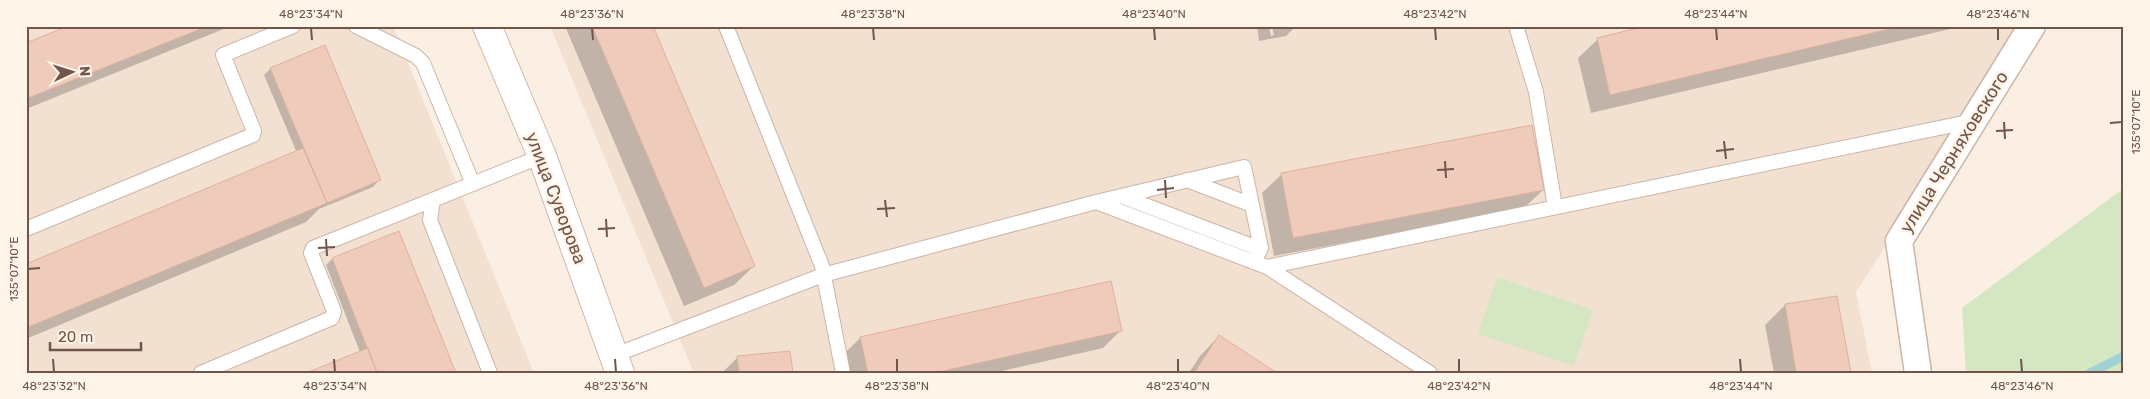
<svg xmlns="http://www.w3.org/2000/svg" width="2150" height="399" font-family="Rubik,sans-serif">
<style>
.residential{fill:#f2e0d1}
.green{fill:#d5e7c2}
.shadow{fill:#0003}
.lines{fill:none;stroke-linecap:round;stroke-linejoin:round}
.stream{stroke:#9fd1d4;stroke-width:9}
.building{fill:#efcbbc;stroke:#e1b09d}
.lane-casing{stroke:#cbb6aa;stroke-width:16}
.street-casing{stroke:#cbb6aa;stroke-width:29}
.secondary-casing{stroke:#d0b7aa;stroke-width:30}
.lane{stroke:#fff;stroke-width:14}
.street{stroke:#fff;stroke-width:26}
.secondary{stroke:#fff;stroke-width:28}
.ticks{fill:none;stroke:#71554a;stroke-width:2}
.labels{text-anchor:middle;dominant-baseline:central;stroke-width:5;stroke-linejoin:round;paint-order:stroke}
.street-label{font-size:18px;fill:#71554a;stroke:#fef4e8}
.neatline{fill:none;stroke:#71554a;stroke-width:2}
.ticks-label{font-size:12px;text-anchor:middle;fill:#71554a}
</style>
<rect width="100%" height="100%" fill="#fbefe3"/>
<path class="residential" d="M26,26H393L534,373H26Z
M550,26H2027L1856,292L1872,373H694Z"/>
<path class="green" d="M2124,188V373H1966L1962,308Z
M1497,277L1593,310L1574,366L1478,334Z"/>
<path class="shadow" d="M72,26H231L26,109V45Z
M565,26H651L754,266L734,285L684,306Z
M1257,26H1269L1271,36L1274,35L1272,26H1296L1286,36L1259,41Z
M1652,26H1963L1591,113L1578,58L1598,39Z
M324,47L379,180L373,187L319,209L306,222L26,339V265L297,153L264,75L270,69Z
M1282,174L1543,190L1523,209L1274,256L1262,193Z
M399,232L455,373L360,352L326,265L332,259Z
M1836,298L1850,373H1774L1765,325L1785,305Z
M1120,331L1103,348L993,373H846L842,356L860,338Z
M1219,336L1275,373H1189L1200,356Z
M738,357L791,373H722Z"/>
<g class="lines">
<path class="stream" d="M2090,373L2124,356"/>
</g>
<path class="building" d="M68,26H208L26,99V43Z
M592,26H653L755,266L704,288Z
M1646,26H1902L1610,95L1597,38Z
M325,45L381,180L327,203L270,68Z
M1532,125L1544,190L1293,238L1281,173Z
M303,148L327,203L26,328V264Z
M399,231L456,373H377L332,258Z
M1111,281L1122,331L934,373H868L860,337Z
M1837,296L1851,373H1796L1785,304Z
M1219,335L1277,373H1194Z
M368,348L377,373H306Z
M790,351L793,373H739L737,356Z"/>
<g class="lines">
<defs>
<path id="lane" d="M356,26L416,56L423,63L473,184
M726,26L822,266L843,373
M1516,26L1536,92L1555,207
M1187,180L1252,205
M1121,196L1260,249
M433,200L430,220L490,373
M1096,202L1244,167L1261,248L1254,262
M26,229L253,135L254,131L223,55L293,26
M1267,267L1430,373
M615,355L823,275L1096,202L1267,267L1973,121
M201,373L332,318L334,311L311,253L313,248L542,156"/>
<path id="street" d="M1918,373L1899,241L2032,26"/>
<path id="secondary" d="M487,26L542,156L620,373"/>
</defs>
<use href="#lane" class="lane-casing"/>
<use href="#street" class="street-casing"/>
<use href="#secondary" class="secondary-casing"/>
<use href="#lane" class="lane"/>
<use href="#street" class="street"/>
<use href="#secondary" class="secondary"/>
</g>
<path class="ticks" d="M311,28L312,40M592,28L593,40M873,28L874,40M1154,28L1155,40M1435,28L1436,40M1716,28L1717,40M1998,28V40M2004,122L2005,139M2110,123L2122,122M1996,131L2013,130M1724,141L1726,159M1716,151L1734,149M1445,161L1446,178M1437,170L1454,169M1165,180L1166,198M1157,190L1174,188M885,200L887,217M877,209L895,208M606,219L607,237M598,229L615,228M326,239L327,256M318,248L335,247M28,269L40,268M53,359L54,372M334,359L335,372M615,359L616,372M897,359V372M1178,359V372M1459,359V372M1740,359L1741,372M2021,359L2022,372"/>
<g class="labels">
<g class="street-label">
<text transform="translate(1954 152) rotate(-58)">улица Черняховского</text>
<text transform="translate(556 198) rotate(69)">улица Суворова</text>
</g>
</g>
<rect width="2150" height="399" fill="none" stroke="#fef4e8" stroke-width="55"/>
<g transform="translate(72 72) rotate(86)" stroke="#fef4e8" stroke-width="4" paint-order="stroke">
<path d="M0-4L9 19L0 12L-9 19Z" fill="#71554a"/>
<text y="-8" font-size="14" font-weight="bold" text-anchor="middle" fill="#71554a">N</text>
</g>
<path d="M50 342v8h91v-8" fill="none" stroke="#71554a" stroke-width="2.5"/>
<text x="58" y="342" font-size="15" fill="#71554a" stroke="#fef4e8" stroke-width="4" paint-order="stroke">20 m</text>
<rect x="28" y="28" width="2094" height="344" class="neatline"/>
<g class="ticks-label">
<text x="311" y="18">48°23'34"N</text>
<text x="592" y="18">48°23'36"N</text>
<text x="873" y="18">48°23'38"N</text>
<text x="1154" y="18">48°23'40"N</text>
<text x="1435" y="18">48°23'42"N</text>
<text x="1716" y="18">48°23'44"N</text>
<text x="1998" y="18">48°23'46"N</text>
<text transform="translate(2136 122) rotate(-90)" y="4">135°07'10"E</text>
<text transform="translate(14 269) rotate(-90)" y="4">135°07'10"E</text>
<text x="54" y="390">48°23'32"N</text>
<text x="335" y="390">48°23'34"N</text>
<text x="616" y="390">48°23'36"N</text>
<text x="897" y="390">48°23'38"N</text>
<text x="1178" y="390">48°23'40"N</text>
<text x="1459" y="390">48°23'42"N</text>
<text x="1741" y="390">48°23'44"N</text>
<text x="2022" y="390">48°23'46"N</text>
</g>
</svg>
